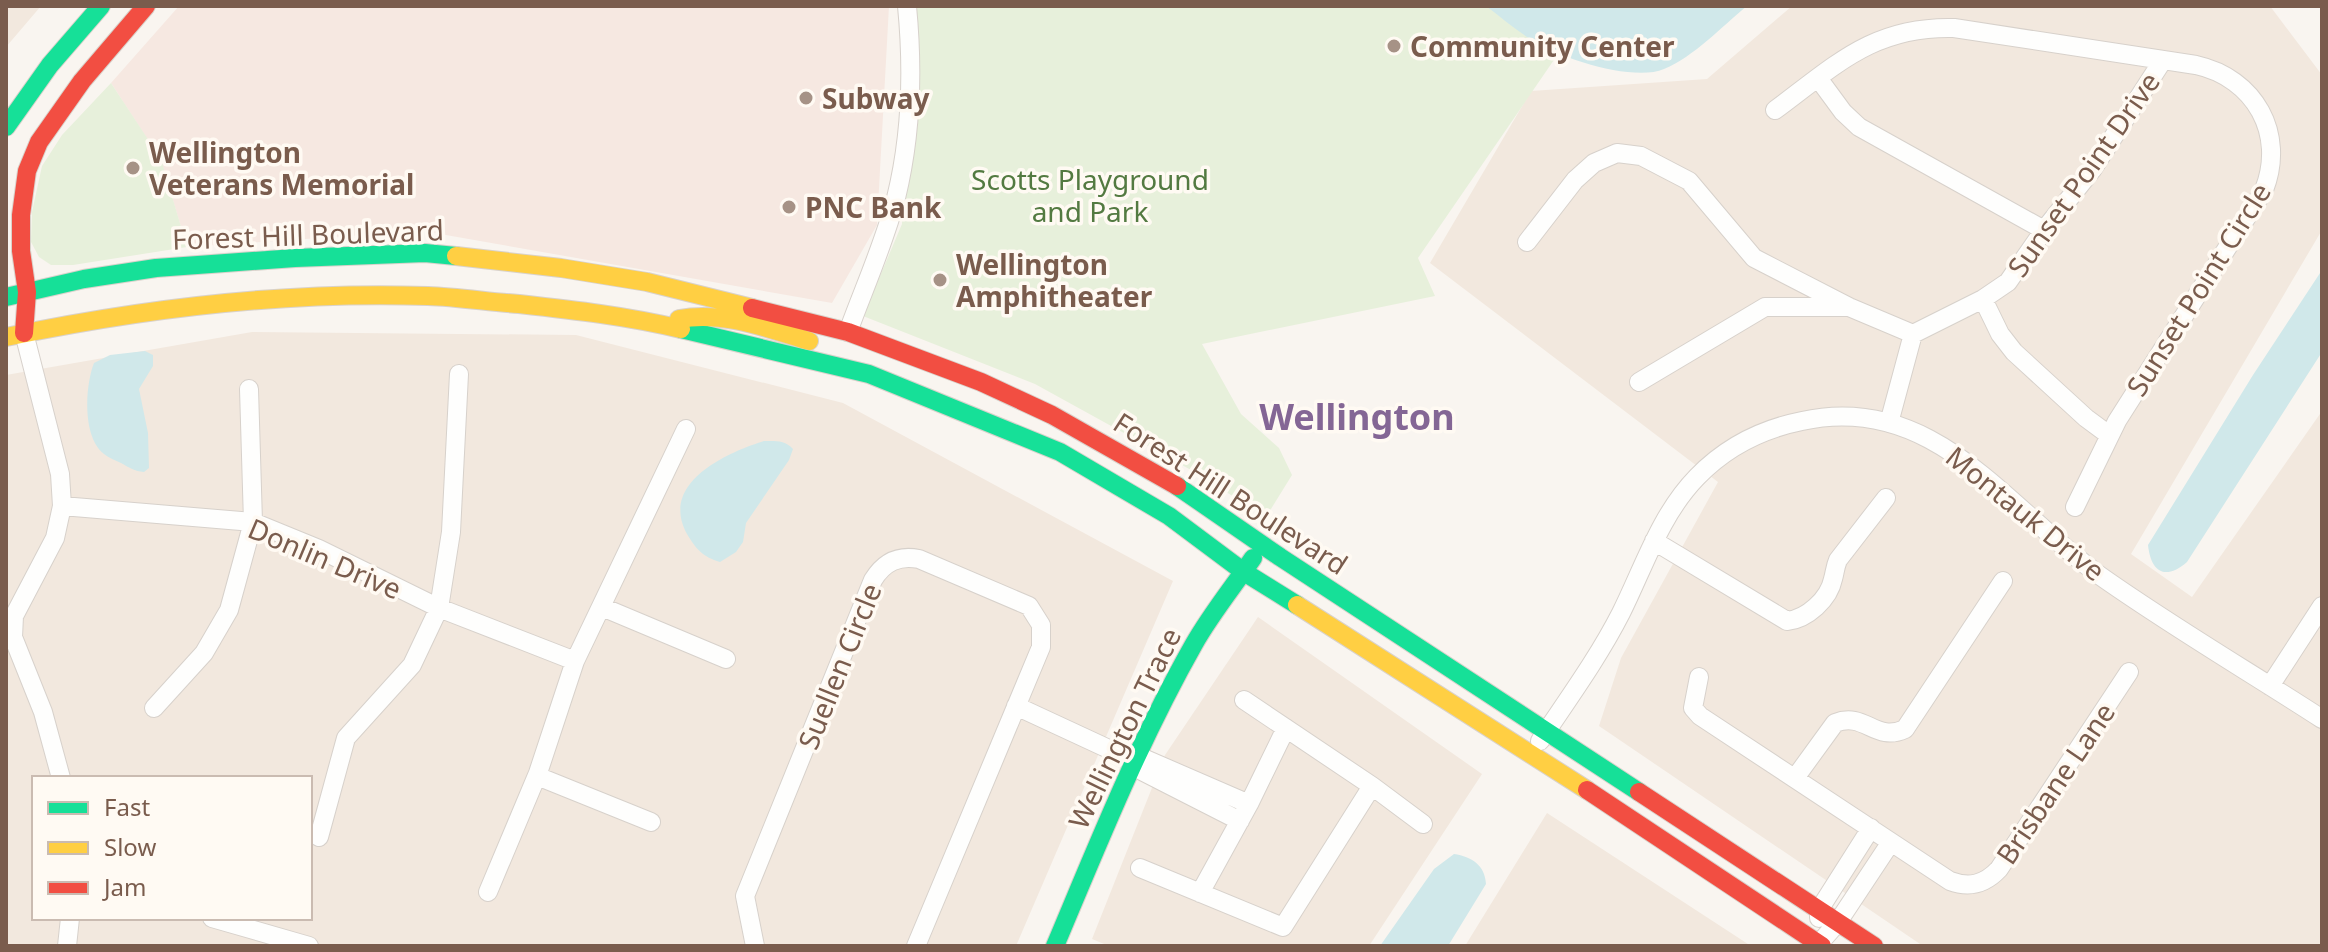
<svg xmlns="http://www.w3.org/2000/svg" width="2328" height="952" font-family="'Noto Sans',sans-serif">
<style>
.residential{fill:#f2e8de;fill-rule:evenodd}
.commercial{fill:#f6e8e1}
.green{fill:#e7f0db}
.water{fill:#d0e8ea}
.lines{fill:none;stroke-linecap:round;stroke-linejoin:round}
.street-casing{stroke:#d7d1cb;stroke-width:20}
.fast-casing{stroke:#d9d2cb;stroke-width:20}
.slow-casing{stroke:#d9d2cb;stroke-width:20}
.jam-casing{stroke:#d9d2cb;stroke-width:20}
.street{stroke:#fefefd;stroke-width:18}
.fast{stroke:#16e098;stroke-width:18}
.slow{stroke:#ffcf43;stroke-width:18}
.jam{stroke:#f24e42;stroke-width:18}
.poi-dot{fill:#a69286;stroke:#fffaf3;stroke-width:3}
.labels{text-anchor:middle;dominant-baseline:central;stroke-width:7;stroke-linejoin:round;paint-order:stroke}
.poi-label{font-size:28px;font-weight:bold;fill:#7a5c4d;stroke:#fffaf3;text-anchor:start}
.street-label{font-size:28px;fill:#7a5c4d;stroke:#fffaf3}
.park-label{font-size:28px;fill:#537a41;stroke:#fffaf3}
.district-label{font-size:36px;font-weight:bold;fill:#846695;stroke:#fffaf3}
</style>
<rect width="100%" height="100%" fill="#f9f5f0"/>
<path class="residential" d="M6,6H41L6,47Z
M1792,6H2270L2322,75V230L2131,554L2192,597L2322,411V946H1923L1599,726L1621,658L1718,482L1430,263L1531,91L1707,79Z
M252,332L576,335L843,403L1173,581L1016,946H6V375ZM34,778H310V918H34Z
M1258,617L1482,774L1369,946H1109L1092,939L1165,755Z
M1547,813L1751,946H1465Z"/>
<path class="commercial" d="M179,6H889L877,225L832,303L423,231L187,247L161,160L111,83Z"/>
<path class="green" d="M904,6H1487L1558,54L1418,258L1435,296L1202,344L1241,414L1279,448L1292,475L1266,517L1191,470L1035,384L863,316L902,224Z
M111,83L161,159L187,247L73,265H51L39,257L31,242L32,212L42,166L62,135Z"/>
<path class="water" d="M1486,6H1747C1721,27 1695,56 1664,69C1634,82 1563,59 1535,42C1518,32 1502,18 1486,6Z
M2322,270V352L2187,562C2165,581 2151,572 2148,545L2253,375Z
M145,351L153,355V366L139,389L148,433L149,468L144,472C134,471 130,468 121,463C115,460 109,458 104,454C82,437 85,386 94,363L110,355Z
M764,441C776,441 785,440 793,449L789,460L746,523L743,542L736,552L720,562C703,557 696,549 687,534C659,483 726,453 764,441Z
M1454,854C1472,857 1485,865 1486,884L1448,946H1380L1434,869Z"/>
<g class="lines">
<defs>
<path id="street" d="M1818,78L1843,112L1859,127L2044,230
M1775,110C1836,65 1873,26 1954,28L2196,65C2255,78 2286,134 2264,190L2117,421L2075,507
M1527,242L1575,180L1594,163L1617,153L1641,156L1689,181L1754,258L1849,307L1913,334
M1983,299L2000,334L2014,352L2086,418L2109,435
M848,332C864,288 884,244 896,198C911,137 913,68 907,6
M24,333L60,474L62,506L55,538L14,616L13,637L43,712L61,778
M1639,382L1765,307H1846
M1889,423L1913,334L1983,299L2008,282L2044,230L2092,170L2163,60
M62,506L253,522L319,549L439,608L575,661
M1654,541L1787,621C1807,619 1829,599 1833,579C1835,572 1835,567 1838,560L1886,498
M602,607L726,659
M1699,677L1693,708L1700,716L1950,881C1969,888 1984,885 1999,869L2129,672
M2270,686L2322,606
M1244,700L1372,786L1423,824
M1016,706L1113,751L1136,755L1249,804
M154,708L204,653L229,610L253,522L249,389
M1540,741C1568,699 1598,658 1621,613C1644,567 1660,515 1697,477C1725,448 1762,429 1802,421C1933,392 2006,507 2099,575C2171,626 2248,671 2322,719
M1134,767L1240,821
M537,776L651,822
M1795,778L1835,723C1865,711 1875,743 1905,729L2003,581
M319,837L346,738L412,665L439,608L451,532L459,374
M1140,868L1283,927L1372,786
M488,892L538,773L575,661L686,429
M1200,893L1249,804L1286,728
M212,918L309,946
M1819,918V910L1871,828
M67,946L70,918
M755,946L745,896L873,580C884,562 899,555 919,559L1029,606L1041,625V647L916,946
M1817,946L1838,922L1891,842"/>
<path id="fast" d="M6,127L50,65L101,6
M6,297L84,279L156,268L295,258L425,253L456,256
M681,329L869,374L1060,452L1169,516L1244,572L1297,605
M1177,486L1280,557L1639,792
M1055,946C1098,844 1139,741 1194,644C1211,614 1233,587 1253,558"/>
<path id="slow" d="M456,256L561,268L647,282L752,308
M679,319C724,311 766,328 809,341
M6,337C145,308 286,291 428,296C458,297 489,302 519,304C573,310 627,316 681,329
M1297,605L1587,790"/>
<path id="jam" d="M752,308L848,332L981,382L1052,415L1177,486
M24,333L27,292L21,251V215L27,171L39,142L82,81L146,6
M1587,790L1822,946
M1639,792L1874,946"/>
</defs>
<use href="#street" class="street-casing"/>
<use href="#fast" class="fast-casing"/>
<use href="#slow" class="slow-casing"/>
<use href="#jam" class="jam-casing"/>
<use href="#street" class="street"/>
<use href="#fast" class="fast"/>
<use href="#slow" class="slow"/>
<use href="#jam" class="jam"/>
</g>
<g class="poi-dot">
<circle cx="1394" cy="46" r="8"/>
<circle cx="806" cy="98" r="8"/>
<circle cx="133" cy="168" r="8"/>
<circle cx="789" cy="207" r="8"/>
<circle cx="940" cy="280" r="8"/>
</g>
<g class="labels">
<g class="poi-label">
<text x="1410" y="46">Community Center</text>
<text x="822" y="98">Subway</text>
<text x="149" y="152">Wellington<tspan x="149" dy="32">Veterans Memorial</tspan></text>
<text x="805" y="207">PNC Bank</text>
<text x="956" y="264">Wellington<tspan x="956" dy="32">Amphitheater</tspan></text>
</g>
<g class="street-label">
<text transform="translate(2083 174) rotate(-55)">Sunset Point Drive</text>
<text transform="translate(308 234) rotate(-2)">Forest Hill Boulevard</text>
<text transform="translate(2198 289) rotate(-58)">Sunset Point Circle</text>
<text transform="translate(1231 493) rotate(33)">Forest Hill Boulevard</text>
<text transform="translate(2026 513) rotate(39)">Montauk Drive</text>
<text transform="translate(325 558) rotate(23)">Donlin Drive</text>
<text transform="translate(839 666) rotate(-68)">Suellen Circle</text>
<text transform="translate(1124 728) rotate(-64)">Wellington Trace</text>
<text transform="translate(2055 783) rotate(-56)">Brisbane Lane</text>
</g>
<g class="park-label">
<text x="1090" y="179">Scotts Playground<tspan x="1090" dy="32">and Park</tspan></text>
</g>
<g class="district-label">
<text x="1357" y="416">Wellington</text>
</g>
</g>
<rect width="2328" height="952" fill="none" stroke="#7a5c4d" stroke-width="16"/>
<rect x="32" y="776" width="280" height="144" fill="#fffaf3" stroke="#cabbb1" stroke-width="2"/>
<rect x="48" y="802" width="40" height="12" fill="#16e098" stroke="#cabbb1" stroke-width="2"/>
<text x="104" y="816" font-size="24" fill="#7a5c4d">Fast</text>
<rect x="48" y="842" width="40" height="12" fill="#ffcf43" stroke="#cabbb1" stroke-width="2"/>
<text x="104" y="856" font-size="24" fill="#7a5c4d">Slow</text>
<rect x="48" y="882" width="40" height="12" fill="#f24e42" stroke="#cabbb1" stroke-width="2"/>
<text x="104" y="896" font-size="24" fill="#7a5c4d">Jam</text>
</svg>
